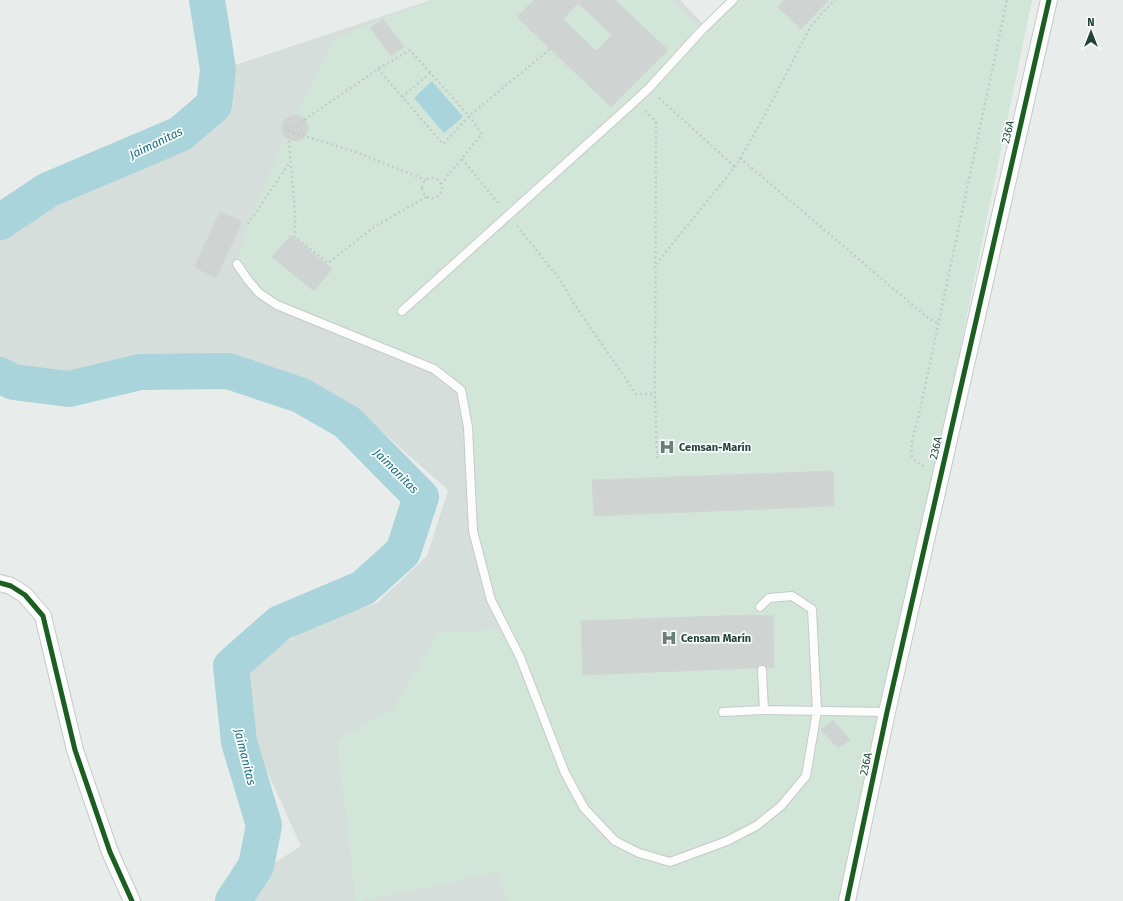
<svg xmlns="http://www.w3.org/2000/svg" width="1123" height="901" font-family="'Fira Sans',sans-serif">
<style>
.built{fill:#d6dedb}
.green{fill:#d1e6d8}
.water{fill:#a9d4db}
.lines{fill:none;stroke-linecap:round;stroke-linejoin:round}
.river{stroke:#a9d4db;stroke-width:36}
.building{fill:#cfd4d2;stroke:#d1d6d4;fill-rule:evenodd}
.service-casing{stroke:#c5cac8;stroke-width:10}
.minor-casing{stroke:#c5cac8;stroke-width:18}
.path{stroke:#c3ccca;stroke-width:2.5;stroke-dasharray:2 3;stroke-linecap:butt}
.service{stroke:#fcfcfc;stroke-width:8}
.minor{stroke:#fcfcfc;stroke-width:16}
.cycleway-casing{stroke:#f7fbf9;stroke-width:8}
.cycleway{stroke:#1b5e20;stroke-width:5}
.labels{text-anchor:middle;dominant-baseline:central;stroke-width:3.5;stroke-linejoin:round;paint-order:stroke}
.street-label{font-size:11px;fill:#24423a;stroke:#f7fbf9}
.poi-label{font-size:11px;font-weight:bold;fill:#24423a;stroke:#f7fbf9;text-anchor:start}
.water-label{font-size:12px;font-style:italic;fill:#1c6f80;stroke:#f7fbf9}
</style>
<rect width="100%" height="100%" fill="#e8edeb"/>
<path class="built" d="M431,0H680L711,32L746,0H1032L953,373L847,901H239L263,870L301,846L251,736L247,667L313,625L377,603L427,556L448,490L352,405L307,381L229,362L132,367L68,383L15,375L0,367V230L52,196L192,139L233,102L226,68Z"/>
<path class="green" d="M437,0H671L702,30L733,0H1032L846,901H506L499,872L361,901H356L337,740L394,708L438,633L505,629L491,600L473,531L461,390L434,369L277,305L259,293L237,264L248,224L288,131L333,41L382,18Z"/>
<path class="water" d="M432,81L463,117L444,133L414,98Z"/>
<g class="lines">
<path class="river" d="M0,222L48,190L180,134L214,105L218,69L207,0
M0,375L13,382L69,389L140,372L228,371L300,395L347,422L421,497L403,552L363,588L280,623L231,666L239,742L264,825L256,866L233,901"/>
</g>
<path class="building" d="M534,0H615L668,50L611,107L517,17ZM578,3L612,35L596,51L563,19Z
M784,0H829L801,29L778,7Z
M383,19L404,47L391,56L370,28Z
M282 128a13 13 0 1 1 26 0a13 13 0 1 1-26 0Z
M220,212L242,222L216,278L194,267Z
M291,235L332,269L314,291L272,257Z
M833,471L834,506L594,516L592,480Z
M749,615L750,668L583,675L581,621Z
M749,615L773,616L774,668H750Z
M833,720L850,740L838,748L821,730Z"/>
<g class="lines">
<defs>
<path id="service" d="M237,264L248,280L259,293L277,305L434,369L461,390L468,427L473,531L491,600L520,657L565,773L584,808L615,841L639,853L670,862L727,841L756,826L781,806L806,776L817,711L812,609L792,596L769,598L760,607
M402,311L634,102L649,88L702,30L733,0
M762,670L764,710
M723,712L764,710L887,712"/>
<path id="minor" d="M0,583L11,586L25,595L43,616L75,750L110,852L132,901
M847,901L887,712L1049,0"/>
</defs>
<use href="#service" class="service-casing"/>
<use href="#minor" class="minor-casing"/>
<path class="path" d="M378,69L443,144L469,116L550,49
M402,97L430,73
M659,98L735,167
M645,111L656,121L655,394L657,460
M288,131L378,69L410,50L469,116L482,134L441,184
M288,131L295,213V237L328,263L374,227L426,197
M288,131L353,151L426,180
M740,158L928,318L938,323
M462,159L500,205
M422 188a10 10 0 1 1 20 0a10 10 0 1 1-20 0Z
M248,224L290,162
M517,226L561,281L573,302L636,394H655
M656,264L735,167L765,115L811,26L826,9L835,0
M924,466C921,465 918,463 915,461C906,453 916,426 919,415L1007,0"/>
<use href="#service" class="service"/>
<use href="#minor" class="minor"/>
<defs>
<path id="cycleway" d="M0,583L11,586L25,595L43,616L75,750L110,852L132,901
M847,901L887,712L1049,0"/>
</defs>
<use href="#cycleway" class="cycleway-casing"/>
<use href="#cycleway" class="cycleway"/>
</g>
<defs>
<symbol id="hospital-bare" viewBox="-9 -9 18 18"><path d="M-5-5h3v3.5h4V-5h3V5h-3V1.5h-4V5h-3Z" fill="#697e78" stroke="#f7fbf9" stroke-width="2.5" paint-order="stroke"/></symbol>
</defs>
<g fill-rule="evenodd">
<use href="#hospital-bare" x="656" y="436" width="22" height="22"/>
<use href="#hospital-bare" x="658" y="627" width="22" height="22"/>
</g>
<g class="labels">
<g class="street-label">
<text transform="translate(1008 132) rotate(-77)">236A</text>
<text transform="translate(936 448) rotate(-77)">236A</text>
<text transform="translate(866 764) rotate(-78)">236A</text>
</g>
<g class="poi-label">
<text x="679" y="447">Cemsan-Marín</text>
<text x="681" y="638">Censam Marín</text>
</g>
<g class="water-label">
<text transform="translate(156 143) rotate(-26)">Jaimanitas</text>
<text transform="translate(396 471) rotate(45)">Jaimanitas</text>
<text transform="translate(245 757) rotate(76)">Jaimanitas</text>
</g>
</g>
<g transform="translate(1091 32)" stroke="#f7fbf9" stroke-width="3" paint-order="stroke">
<path d="M0-3L7 15L0 10L-7 15Z" fill="#24423a"/>
<text y="-6" font-size="11" font-weight="bold" text-anchor="middle" fill="#24423a">N</text>
</g>
</svg>
